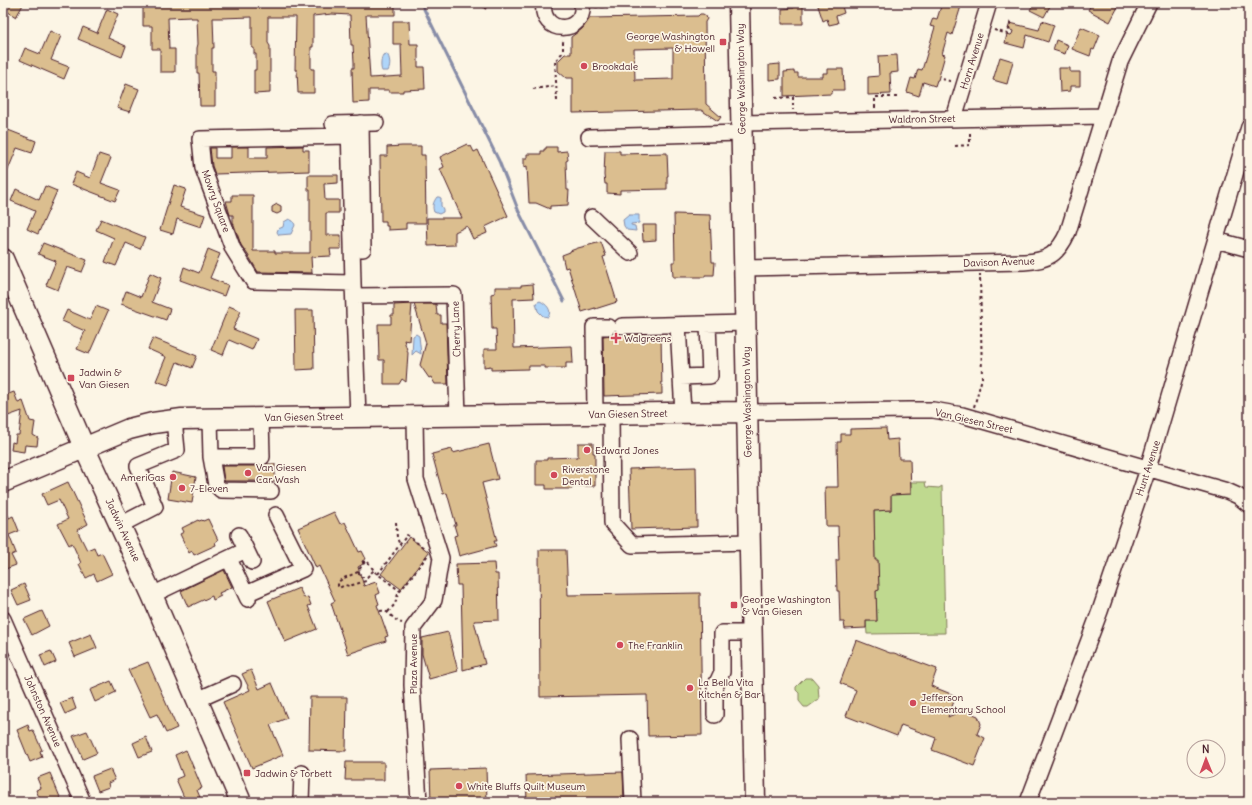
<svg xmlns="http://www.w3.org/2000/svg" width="1252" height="805" font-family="Delius,sans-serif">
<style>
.green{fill:#bfd98f;stroke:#847c5d}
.water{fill:#afd5f9;stroke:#878ca7}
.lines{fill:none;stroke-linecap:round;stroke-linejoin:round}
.stream{stroke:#878ca7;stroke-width:3}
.building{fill:#dbbe8f;stroke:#4a1f2b;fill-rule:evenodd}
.minor-casing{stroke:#4a1f2b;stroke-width:18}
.major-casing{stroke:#4a1f2b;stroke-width:23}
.path{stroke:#4a1f2b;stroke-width:2;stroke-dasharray:3 3;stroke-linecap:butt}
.minor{stroke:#fcf5e5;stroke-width:15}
.major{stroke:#fcf5e5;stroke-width:20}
.poi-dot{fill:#d1495b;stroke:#fcf5e5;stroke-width:1.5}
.labels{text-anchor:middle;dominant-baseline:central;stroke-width:3.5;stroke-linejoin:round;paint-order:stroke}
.poi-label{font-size:10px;fill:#4a1f2b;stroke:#fcf5e5;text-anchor:start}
.street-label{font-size:10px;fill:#4a1f2b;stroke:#fcf5e5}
</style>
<rect width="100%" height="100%" fill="#fcf5e5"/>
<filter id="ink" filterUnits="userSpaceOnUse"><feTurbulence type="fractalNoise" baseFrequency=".025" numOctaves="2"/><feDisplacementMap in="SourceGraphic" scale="8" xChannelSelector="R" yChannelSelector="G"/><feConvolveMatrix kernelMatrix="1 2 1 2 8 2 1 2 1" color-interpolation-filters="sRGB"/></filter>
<g filter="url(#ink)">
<path class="green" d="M911,482H925L926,487L939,488L942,486L945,633L867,634L866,621H877L876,591L879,590L878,561L875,560L874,511L891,510V495L911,494Z
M805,678H812L818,685L819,699L808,707H804L799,701V693L796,690V687Z"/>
<path class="water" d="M387,54C390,58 391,66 388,71H382C380,67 381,58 383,55Z
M437,197H439L441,198V206L443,209V212L439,214L434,212C432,207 433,202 437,197Z
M629,215H639V223L631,224V225L635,226L636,231L627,230L624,226L623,220Z
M289,219L293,221L295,225L291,234L279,235L277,232L278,229L283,227L284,222Z
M540,301C546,304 553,310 548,317L543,316L538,311L536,303Z
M416,334L419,336L421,354L416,351L412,355L413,336Z"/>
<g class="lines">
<path class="stream" d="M421,3L499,161L519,212L564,301"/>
</g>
<path class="building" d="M9,3H24L16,17L5,10Z
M143,3H395V15H366L370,78L402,76L401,44H393V21H409L410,44H418V67H424L425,89L403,90V92H389V90H369V102L353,103L352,68H354V62L353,45H351L350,15L332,14L313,16V47H311V69H314V93H298L297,70H295L296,17H268V43L270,46V93L254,94V70H256V54H254V48H252V17L221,18H213L214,48H212V71H215V106H200L199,73H197V48L198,44L197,18H191V17L168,18L169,49H175V72H160V49H152V26H143Z
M794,3H803V24H782V9L794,8Z
M817,3H841L844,13L836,16L838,23L829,25L827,19L823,21Z
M942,3H962L952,35L948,33L942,54L945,55L938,80H937L935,86L923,82L919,96L907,92L911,78L915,79L918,69L922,70L935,27L930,26L933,18L937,19Z
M1034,3H1045L1050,6L1044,17L1030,10Z
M1092,3H1120L1110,22L1088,10Z
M107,9L118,14L108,38L126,46L122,57L78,39L83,27L97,33Z
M700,14H703L706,16L707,19L705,22L706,104L721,117L718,121L701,110L573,113V78H566L558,71V61L565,54H571V37L582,29L590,18L698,16ZM673,48V79L635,80L634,49Z
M1042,21L1054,25L1048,42L1027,35L1024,48L1005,43L1007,34L1011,35L1012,34L1013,31L1008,29L1010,23L1039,30Z
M1081,27L1100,35L1094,50L1092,49L1090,56L1072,49Z
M50,31L61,36L51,60L69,67L64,79L20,60L25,48L40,54Z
M1056,40L1068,45L1065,54L1053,50Z
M897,55L898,72L890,73L891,94L868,95V77L879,76L878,56Z
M1000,57L1013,61L1007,84L993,80Z
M780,64V79L769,80V65Z
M1059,68H1070V72H1080V86H1070V91L1060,92Z
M828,69H843L844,90H833L831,92V94L784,96V72L794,71V73H798V77H823V73H828Z
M126,84L139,89L130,112L117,108Z
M3,128L36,141L32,153L17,148L3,182V150L6,142L3,141Z
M467,144L469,147L471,146L474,152L478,150L508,216L485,227L487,233L473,239L467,226L455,232V245L428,246L427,218H462L440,169L444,167L440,157Z
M303,146V150H309V171L215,174L212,166L210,148H215V158H231V147H249V158H267V147Z
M402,146H421V155H425L426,223H406V229L388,230V226H386V221H381L380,156H387V147Z
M546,147H557V152L567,151L568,160L566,161L567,190H569L568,205L550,206V209L536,203H529L527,166L524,167V158H527V154H541V151H544V149H546Z
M605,151H620V154L667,153L668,176H667V189L620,190V194L607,193V184H605L604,175Z
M99,154L111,158L101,183L120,190L115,201L71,184L76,172L90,178Z
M308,175H338V183L324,184L325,200H339V213H326V235H341V249H330L331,256L311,257L312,273L258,272L248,255L241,245L233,222V215H230L226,201H232V195H253V251H275V253H310V190H308Z
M174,185L186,189L180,207L205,215L201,227L177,219L173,234L160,230Z
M45,186L57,191L38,234L27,229L35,211L11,201L16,189L39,200Z
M277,204L281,206V212L277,214L272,212V207Z
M674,214L710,215L712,262H715L714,275H705V277H673L672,262H675Z
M101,219L145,237L140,249L126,243L116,266L105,262L114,238L96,230Z
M642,225H656V240L643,241Z
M601,242L606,256L603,257L617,302L595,309V308L582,312L568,267L565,268L562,255L570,252V251L578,248Z
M43,243L87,260L82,272L67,267L58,290L46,285L56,261L38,254Z
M208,249L220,254L210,278L228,285L224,296L180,280L184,267L199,273Z
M150,273L161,278L152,302L170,309L166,320L121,304L126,291L141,297Z
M533,284L534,298L513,299L514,348L572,346L573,363H566V368H545V366H528V369L491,370V366L484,367V349H497L496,329H492L491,294L495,293V287H521V285Z
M412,304L409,341L404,340L408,353L406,382L402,379L399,384H384V360H379L378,324H391V315H394V305Z
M414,304H436L437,315H441V323H446L448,384H435L431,377L429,378L420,365L426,343Z
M96,306L108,311L89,354L77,349L85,331L62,321L67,310L90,320Z
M229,306L241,311L233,329L257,339L252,350L229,340L223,355L211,350Z
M295,310H313L314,369L296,370Z
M615,332L622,335L661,334L662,394L604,396L603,336L612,335Z
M153,338L197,356L192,368L177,362L168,385L156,381L166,357L148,349Z
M14,392L18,403L23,401L30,421L35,422L33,435L38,438L37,446L25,445L24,452L11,450L12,442L15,443L16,435H19L22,411L5,417L3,413V396Z
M886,428L887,440L898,439L899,459H910L911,494L891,495V510L874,511L875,560H878L879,590L876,591L877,621H866V628L845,629L844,622H840L839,591H837L836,560H839L838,526H826L825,487H838L837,442H841V434H850V429Z
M578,443H593V453H595V486H572V489H546V485H536V460H547V458L578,457Z
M489,444L498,479L482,483L497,541H494L496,546L459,556L454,536L457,535L454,525H456L447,493L443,494L432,454L452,449L453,453Z
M267,464H275V481H224L222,466H262Z
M696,467L697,527L631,529L629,469Z
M172,472L196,477L192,503L168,499Z
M68,482L88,524L77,530L87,550L94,547L97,555L102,553L112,574L97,581L94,574L86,578L79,564L81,563L72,543L69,545L58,524L68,519L59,500L47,505L42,494Z
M3,503L9,518L13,516L19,531L9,535L16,553L11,555L16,565L3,570Z
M334,512L340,524L345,522L359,552L362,551L366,559L362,561L363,564L358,567L364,586L376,582L380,593L376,595L379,604L377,605L388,636L385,637L386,641L348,654L331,603L335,601L319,566L316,568L298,528Z
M208,519L218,540L215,542L216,545L194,555L192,551L189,553L180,534L184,532L182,528L198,520L199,521L202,520L203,521Z
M409,537L429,552L401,589L381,574Z
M539,550H566L568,595L700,593L702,735L648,736L647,695L540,697Z
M494,563L495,574H498L499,620L474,621L485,664L463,670L461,585H457L456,564Z
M224,570L232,587L219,593L221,596L213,600L212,596L188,607L181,591Z
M24,584L31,600L18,605L11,590Z
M299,588L304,598L308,597L311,605L308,606L317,629L285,642L268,601Z
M42,611L49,626L32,635L24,619Z
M448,632L458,671L429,679L422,654V638Z
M91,634L97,648L75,657L69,643Z
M856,640L890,653H894L937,669L931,686L956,696L948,717L963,710L978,716L981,724L977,734L985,738L974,766L932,750L936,738L901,725L897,736L846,716L856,690L840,683Z
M51,651L56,662L45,667L40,655Z
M148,662L177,728L166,733L157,714L150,717L128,670Z
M251,670L259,689L272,683L287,718L270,725L283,755L252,768L223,702L250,690L242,674Z
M111,681L116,692L95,702L90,690Z
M310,697H347L346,751L309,750Z
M72,698L76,709L65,714L60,703Z
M28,725L30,731L33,730L42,750L40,751L42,757L30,762L17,730Z
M87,731L97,753L83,759L73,736Z
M146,737L152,752L139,757L133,743Z
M186,750L202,788L197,790L202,802H186L176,779L183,776L175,755Z
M346,762H384V780H345Z
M486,768L487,802H431L430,770Z
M110,769L115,780L108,783L109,787L98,791L92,776Z
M623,772L624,800L527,802L526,775Z
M50,773L62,802H41L36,790L41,788L37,778Z"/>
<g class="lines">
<defs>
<path id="minor" d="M544,3C539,35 586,36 582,3
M954,118L989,3
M741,123L1104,116
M333,124L376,123
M349,124L353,283L358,416
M349,136L200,139L203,168L233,249L253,281L353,283
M589,137L742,133
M592,217L630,253
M1216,240L1249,249
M352,249H363L361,123
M744,268L1024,262C1048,261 1058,254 1068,232L1120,62L1149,3
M354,296L454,295L458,416
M678,325L683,413
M622,326L746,323
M681,377L710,376L708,324
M748,412L910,410H933L962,415L1227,491L1238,496L1249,505
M595,414L594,327H608
M611,414L612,523L632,545L750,542
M415,417L416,479L441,558L434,600L413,628L412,685L419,802
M210,419L211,457H262L261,418
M211,457L216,485L221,490L271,491
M120,525L155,507L138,466L177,450L174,420
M239,535L252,562
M229,559L248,599
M246,594L303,569L276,515
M152,595L246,550
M3,619L83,802
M197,700L233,684
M715,715V687L722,672V633H752
M630,739L633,802
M301,802L302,773
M1028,802L1100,611L1145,478L1249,127"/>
<path id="major" d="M739,3L755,802
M3,259L84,447L152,595L241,802
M3,482L129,429L153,423L182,419L748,412"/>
</defs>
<use href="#minor" class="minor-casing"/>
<use href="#major" class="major-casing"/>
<path class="path" d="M480,3L486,9
M667,3L674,6L718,4L724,7
M595,7L658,6L660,3
M994,30L1008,34L1011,19
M942,79L953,82
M533,89L556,86
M775,98L793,97V110
M557,101L555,61L563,52V42L565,39
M875,108V97H897
M955,146L970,145V131
M974,407L982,378L980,274
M396,522L397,538L400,545
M362,562H368L375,572L400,591
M365,562L358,571L361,577H367L374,570
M358,572L344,578L338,582V586L339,588L345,585L349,586L366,581
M378,574L407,535L424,548
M380,611C389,609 392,620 402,623
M388,612L395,604L398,594L428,555"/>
<use href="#minor" class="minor"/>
<use href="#major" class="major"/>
</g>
</g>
<g class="poi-dot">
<rect x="719" y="38" width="8" height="8" rx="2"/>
<circle cx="584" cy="66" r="4"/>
<path d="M614 332h4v4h4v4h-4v4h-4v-4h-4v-4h4z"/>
<rect x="67" y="374" width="8" height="8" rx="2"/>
<circle cx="587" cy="450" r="4"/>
<circle cx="248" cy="473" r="4"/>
<circle cx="554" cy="475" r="4"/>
<circle cx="173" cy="477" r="4"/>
<circle cx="182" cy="488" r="4"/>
<rect x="730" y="601" width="8" height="8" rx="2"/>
<circle cx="620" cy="645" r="4"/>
<circle cx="690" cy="688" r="4"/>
<circle cx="913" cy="703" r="4"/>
<rect x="243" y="769" width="8" height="8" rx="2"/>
<circle cx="459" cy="786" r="4"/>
</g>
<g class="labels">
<g class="poi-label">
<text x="715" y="36" text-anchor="end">George Washington<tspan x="715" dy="12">&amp; Howell</tspan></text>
<text x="592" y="66">Brookdale</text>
<text x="624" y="338">Walgreens</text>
<text x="79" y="372">Jadwin &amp;<tspan x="79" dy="12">Van Giesen</tspan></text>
<text x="595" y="450">Edward Jones</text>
<text x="256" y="467">Van Giesen<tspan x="256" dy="12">Car Wash</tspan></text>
<text x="562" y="469">Riverstone<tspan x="562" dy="12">Dental</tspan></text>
<text x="165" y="477" text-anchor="end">AmeriGas</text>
<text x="190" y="488">7-Eleven</text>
<text x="742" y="599">George Washington<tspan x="742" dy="12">&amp; Van Giesen</tspan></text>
<text x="628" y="645">The Franklin</text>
<text x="698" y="682">La Bella Vita<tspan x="698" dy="12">Kitchen &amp; Bar</tspan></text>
<text x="921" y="697">Jefferson<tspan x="921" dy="12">Elementary School</tspan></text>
<text x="255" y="773">Jadwin &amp; Torbett</text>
<text x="467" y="786">White Bluffs Quilt Museum</text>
</g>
<g class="street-label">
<text transform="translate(972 61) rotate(-73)">Horn Avenue</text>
<text transform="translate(741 79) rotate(-91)">George Washington Way</text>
<text transform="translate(922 119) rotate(-1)">Waldron Street</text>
<text transform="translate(216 201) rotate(70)">Mowry Square</text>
<text transform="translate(999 262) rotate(-2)">Davison Avenue</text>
<text transform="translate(456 329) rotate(-92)">Cherry Lane</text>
<text transform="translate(747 402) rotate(-91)">George Washington Way</text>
<text transform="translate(628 414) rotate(-1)">Van Giesen Street</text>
<text transform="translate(304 417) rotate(-1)">Van Giesen Street</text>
<text transform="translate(974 421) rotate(13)">Van Giesen Street</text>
<text transform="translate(1148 468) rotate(-72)">Hunt Avenue</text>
<text transform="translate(123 530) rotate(65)">Jadwin Avenue</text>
<text transform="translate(413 664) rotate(-90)">Plaza Avenue</text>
<text transform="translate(43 711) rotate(66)">Johnston Avenue</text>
</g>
</g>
<rect width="1252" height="805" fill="none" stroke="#fcf5e5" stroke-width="16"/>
<rect x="8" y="8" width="1236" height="789" fill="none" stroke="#4a1f2b" stroke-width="1.5" filter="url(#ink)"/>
<g transform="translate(1206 759) rotate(359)"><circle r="19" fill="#fcf5e5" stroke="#b59f9b"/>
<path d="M0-3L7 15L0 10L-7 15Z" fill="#d1495b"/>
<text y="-6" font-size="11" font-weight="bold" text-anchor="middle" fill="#4a1f2b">N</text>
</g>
</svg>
